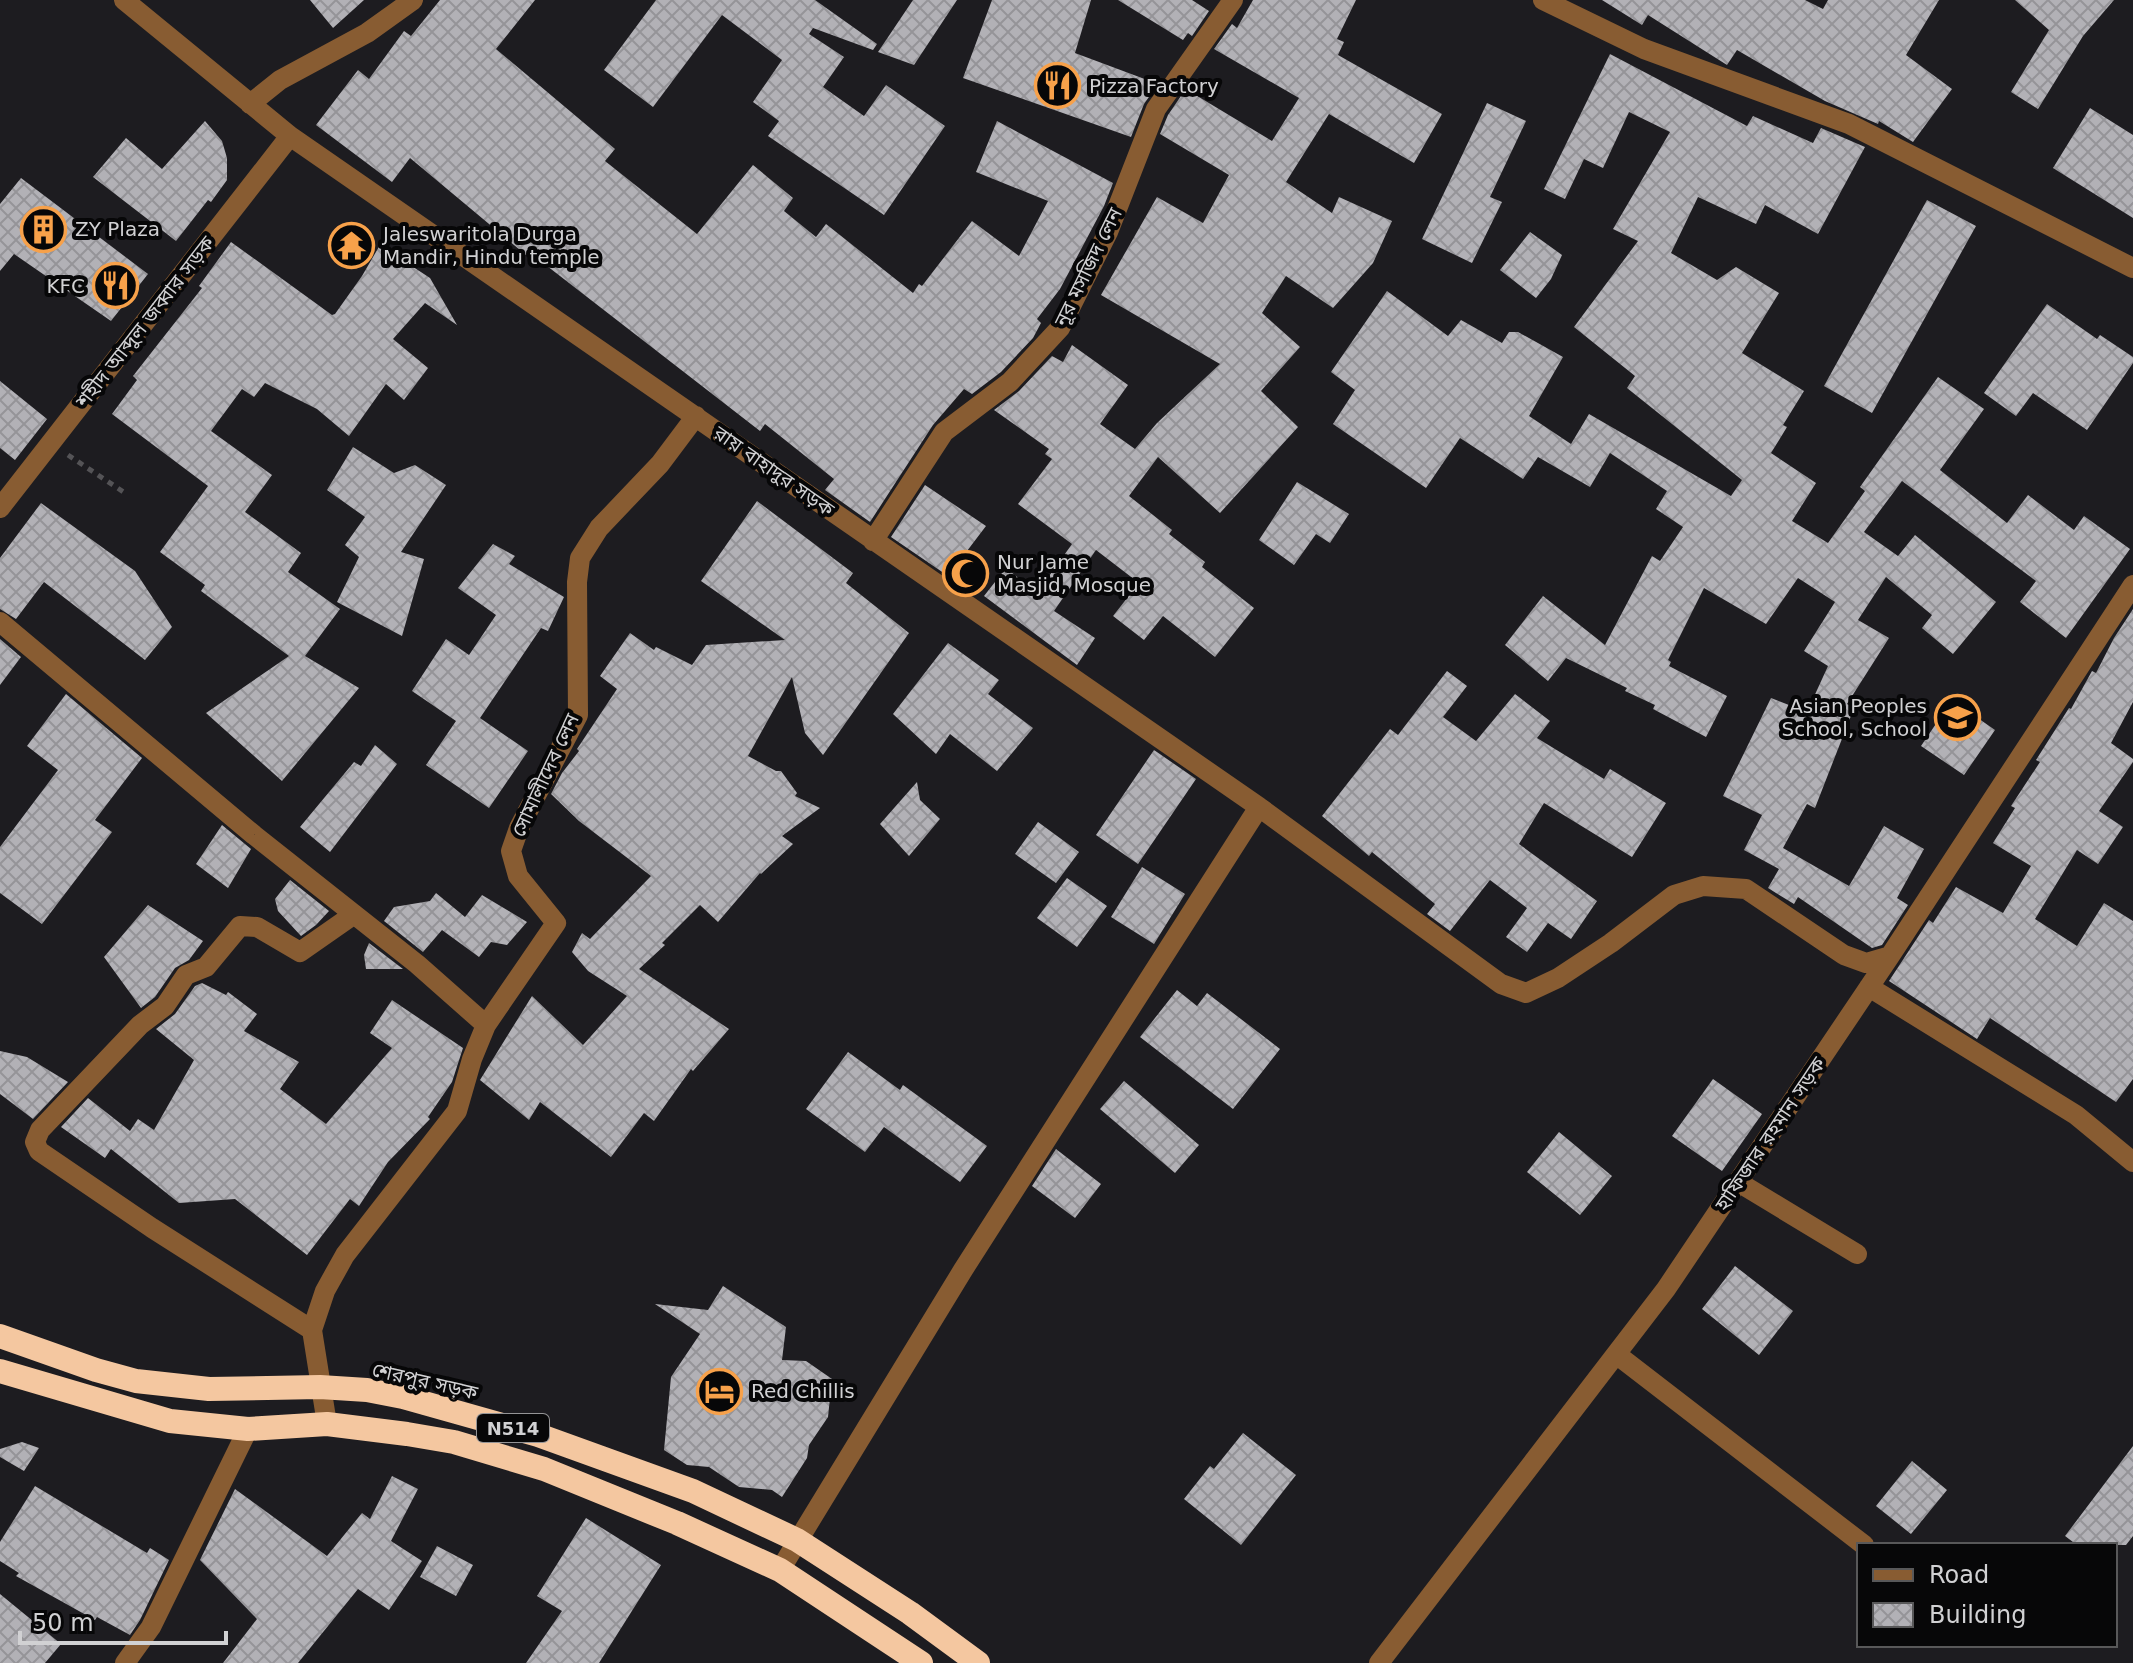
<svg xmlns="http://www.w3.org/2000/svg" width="2133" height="1663" font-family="'DejaVu Sans','Noto Sans Bengali',sans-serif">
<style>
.building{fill:url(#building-cross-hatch)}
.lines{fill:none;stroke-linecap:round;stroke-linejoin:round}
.path{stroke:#545356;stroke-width:5;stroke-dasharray:6 6;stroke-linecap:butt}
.minor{stroke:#885c32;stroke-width:20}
.highway{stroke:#f4c7a0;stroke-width:24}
.labels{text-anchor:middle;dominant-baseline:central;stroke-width:8;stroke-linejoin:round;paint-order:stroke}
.shield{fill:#070708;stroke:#949496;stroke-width:2}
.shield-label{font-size:18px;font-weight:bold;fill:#d1d1d3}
.poi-label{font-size:20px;fill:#d1d1d3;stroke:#070708;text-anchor:start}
.street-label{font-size:20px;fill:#d1d1d3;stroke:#070708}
</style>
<defs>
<pattern id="building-cross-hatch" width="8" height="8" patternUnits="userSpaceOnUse" patternTransform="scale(2)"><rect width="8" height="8" fill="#b2b1b6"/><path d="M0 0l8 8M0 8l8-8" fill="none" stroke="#959498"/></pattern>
</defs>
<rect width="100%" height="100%" fill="#1d1c20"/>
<path class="building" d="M310,0H364L333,28Z
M440,0H535L496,49L615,149L605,161L697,234L753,165L793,198L784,211L816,237L826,224L913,293L919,284L922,286L972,221L1019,256L1048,201L976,172L997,121L1113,183L1104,206L1060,289L1037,319L1041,323L1033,338L1001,372L972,394L964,389L933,425L870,522L825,490L834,479L765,424L760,431L529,252L526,255L410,158L392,182L316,125L358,70L369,79L404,31L411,36Z
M656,0H815L877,44L873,50L813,28L809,34L844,57L823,87L864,116L886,85L945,126L884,215L768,136L779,121L753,102L782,60L722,15L653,107L604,70Z
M913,0H957L914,65L878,52Z
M992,0H1091L1075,53L1158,84L1144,104L1131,137L963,78Z
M1118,0H1192L1209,11L1192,36L1188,33L1183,40Z
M1253,0H1356L1337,39L1344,42L1338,55L1442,114L1414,163L1329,114L1286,182L1332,213L1339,197L1392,221L1373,263L1333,308L1286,276L1262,313L1300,347L1261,391L1298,427L1220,513L1158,457L1129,496L1172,530L1169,534L1205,562L1202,567L1254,608L1215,657L1163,616L1144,640L1113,616L1139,583L1096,550L1054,611L1095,638L1077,665L984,596L1006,568L1037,593L1072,544L1018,504L1052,459L1045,454L1049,449L994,410L1019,391L1052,356L1063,362L1072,345L1128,385L1100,424L1135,449L1157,423L1220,364L1101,295L1157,197L1203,223L1229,175L1160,134L1168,115L1183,93L1187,94L1189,91L1272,141L1299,98L1214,49L1232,24L1237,28Z
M1602,0H1805L1823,9L1828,0H1939L1906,55L1952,89L1913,142L1879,121L1878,124L1825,101L1737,50L1727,65L1648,15L1642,25Z
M2015,0H2114L2083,36L2038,109L2011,92L2049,30Z
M1610,54L1747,126L1753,116L1813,143L1821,128L1865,147L1818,234L1765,205L1756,224L1698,197L1671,253L1717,280L1736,267L1779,293L1742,353L1804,391L1783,425L1787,427L1771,453L1816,483L1792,521L1828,543L1865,491L1860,487L1938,377L1984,409L1940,470L2007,523L2028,495L2074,530L2084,516L2130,549L2066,638L2020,602L2036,581L1902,481L1864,532L1898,556L1915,535L1996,602L1953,654L1922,628L1932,615L1886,577L1858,620L1889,638L1847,704L1854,708L1815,808L1807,804L1783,848L1849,886L1884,826L1924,849L1897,898L1908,905L1882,945L1872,948L1798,897L1794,904L1768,888L1779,869L1744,850L1762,815L1723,796L1771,698L1807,712L1828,666L1804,651L1835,602L1798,578L1766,624L1704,588L1668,660L1671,662L1669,666L1727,696L1706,737L1653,709L1655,705L1625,691L1627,688L1566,658L1548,681L1505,645L1543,596L1605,645L1652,556L1660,561L1683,527L1656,509L1667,491L1610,453L1590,487L1538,457L1523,479L1460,438L1426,488L1333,424L1355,390L1331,372L1387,291L1448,336L1461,320L1502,343L1509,332H1518L1563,357L1529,416L1571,444L1589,414L1731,496L1742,480L1627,388L1635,376L1574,327L1638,241L1613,229L1670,132L1629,112L1603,168L1584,159L1565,199L1544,189Z
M1487,103L1526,121L1490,197L1502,202L1472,263L1422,239Z
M2090,108L2133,135V218L2053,168Z
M205,121L222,141L227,158V180L211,202L208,200L176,241L93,177L126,138L162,169Z
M21,178L148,274L111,321L14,254L0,271V204Z
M1927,200L1976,226L1872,413L1824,386Z
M1530,232L1562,255L1551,279L1536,298L1500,270Z
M231,242L332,315L335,314L362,276L380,245L430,278L457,325L425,303L393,339L428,368L404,400L386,384L349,436L317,409L265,383L254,397L242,389L211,431L272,475L245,512L301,553L288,572L340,609L305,656L359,688L282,781L206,713L289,656L201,591L205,585L160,552L208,486L112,414L137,380L133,376L202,288L199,286Z
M2047,304L2097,339L2100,335L2133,357V363L2087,430L2033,393L2016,416L1984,393Z
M0,381L47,419L15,460L0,448Z
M353,447L394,473L415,465L446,485L401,552L424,559L402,636L337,602L359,557L345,545L365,517L327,490Z
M1297,482L1349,514L1330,543L1316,534L1294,565L1259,540Z
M925,485L986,526L948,576L891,537Z
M757,501L853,573L846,583L909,633L823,755L805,733L792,677L748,756L776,771H781L797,793L795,796L820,808L782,836L793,844L761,874L760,873L718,922L700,905L662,943L665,945L639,969L729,1029L693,1071L691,1069L654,1121L644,1113L611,1157L540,1102L529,1120L480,1080L532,996L583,1045L627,996L588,971L572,952L582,933L590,939L651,876L579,821L551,794L562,773L579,751L577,749L617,689L600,676L630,633L654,650L656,647L692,665L706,645L785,640L701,581Z
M41,503L135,571L172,627L145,660L44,582L16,619L0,609V558Z
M493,544L515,556L509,564L564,597L548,631L541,628L480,718L528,751L489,808L426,765L456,721L412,691L446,639L469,655L496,615L458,588Z
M2133,609V702L2111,743L2133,759V762L2099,811L2123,827L2098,864L2077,850L2035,919L2077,946L2104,903L2133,921V1079L2116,1102L1990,1018L1977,1039L1889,981L1929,920L1933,923L1956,887L2003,913L2031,866L1993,843L2015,808L2011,806L2040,762L2036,760L2069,708L2071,709L2092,671L2096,673L2114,638Z
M0,639L21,657L0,685Z
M948,643L999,680L988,694L1033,728L997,771L950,734L936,754L893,714Z
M1447,671L1467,686L1443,717L1476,741L1515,694L1550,721L1537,738L1604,779L1610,769L1666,803L1632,857L1544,803L1519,844L1597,901L1571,939L1548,923L1527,952L1506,937L1527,908L1490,880L1450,931L1427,914L1435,904L1372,852L1369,856L1322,816L1390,729L1398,735Z
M66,694L142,758L95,820L112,832L42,924L0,893V847L58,770L27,746Z
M1952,700L1995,730L1964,775L1921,746Z
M375,745L397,764L330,852L300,827L354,762L361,766Z
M1154,750L1196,779L1138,864L1096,835Z
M917,782L920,800L940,819L909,856L880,824Z
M1038,822L1079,852L1056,883L1015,854Z
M222,825L251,849L228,888L196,864Z
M1142,867L1185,894L1154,944L1111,917Z
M1067,878L1107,906L1077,947L1037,918Z
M290,880L329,911L316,925L301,936L278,911L275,899Z
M436,893L465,917L482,895L527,922L507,945L491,942L479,957L442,930L423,952L384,921L394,907L430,901Z
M148,905L203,941L189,960L175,968L155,997L141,1008L104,957Z
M369,943L403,969H366L364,955Z
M202,983L226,995L228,992L257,1014L244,1031L299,1062L280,1089L326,1124L392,1048L370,1033L392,1000L463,1048L452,1082L428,1117L430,1119L388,1162L359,1206L350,1199L307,1255L235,1199L179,1203L111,1149L105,1158L61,1127L88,1098L130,1131L138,1119L154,1130L194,1060L156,1029L175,1014L195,986Z
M1177,990L1197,1006L1207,993L1280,1049L1233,1109L1140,1037Z
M0,1051L27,1057L68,1082L33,1119L0,1094Z
M848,1052L900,1090L903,1085L987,1146L960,1182L884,1127L865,1152L806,1109Z
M1713,1079L1762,1114L1722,1171L1672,1136Z
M1124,1081L1199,1145L1175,1173L1100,1109Z
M1559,1132L1612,1176L1580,1215L1527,1172Z
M1056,1149L1101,1184L1075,1218L1032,1186Z
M1735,1266L1793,1311L1759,1355L1702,1309Z
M723,1286L786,1327L782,1360L806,1361L832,1379L828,1417L809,1445L807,1458L782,1497L772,1490L739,1487L709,1467L687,1465L664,1450L671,1377L700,1334L655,1304L708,1310Z
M1243,1433L1296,1475L1241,1545L1184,1499L1210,1466L1214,1469Z
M22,1442L39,1448L24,1471L0,1457V1449Z
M2133,1446V1536L2126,1545H2077L2065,1536Z
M1912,1461L1947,1490L1911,1534L1876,1506Z
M392,1476L418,1489L391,1541L422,1561L389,1610L358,1589L298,1663H223L257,1619L200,1560L235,1489L327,1556L362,1513L370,1519Z
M35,1486L147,1553L150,1548L169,1560L140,1620L130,1635L97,1617L95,1620L16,1576L19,1573L0,1561V1542Z
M586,1518L661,1565L599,1663H526L562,1611L537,1596Z
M437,1546L473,1565L456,1596L420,1577Z
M0,1594L61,1644L45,1663H0Z"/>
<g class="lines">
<path class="path" d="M68,455L125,493"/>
<path class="minor" d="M124,0L290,136L1259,807L1501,984L1526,993L1558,978L1611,943L1674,895L1703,886L1746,889L1844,955L1866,963L1890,956
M1543,0L1644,49L1849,124L2133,268
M250,104L280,80L367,33L413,0
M0,508L290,136
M873,541L944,432L1010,382L1060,328L1108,232L1156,109L1233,0
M0,622L254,835L417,964L486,1025
M1869,987L2076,1115L2133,1162
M1738,1182L1857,1254
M312,1330L152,1228L39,1151L35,1142L40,1130L140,1025L165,1006L186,975L206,967L240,926L257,927L300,952L353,915
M1616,1354L1864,1545
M327,1424L312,1330L325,1291L345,1255L457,1111L472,1059L486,1025L556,923L518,876L511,851L519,828L578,715L577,582L580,558L599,528L660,464L696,416
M780,1570L963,1270L1259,807
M125,1663L151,1627L248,1429
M1379,1663L1666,1289L1890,956L2133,585"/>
<path class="highway" d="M0,1336L96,1370L136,1381L209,1389L320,1387L367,1390L403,1397L538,1435L693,1491L797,1540L910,1613L978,1663
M0,1371L170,1421L248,1429L327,1424L407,1434L454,1442L544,1469L677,1523L780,1570L921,1663"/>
</g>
<defs>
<symbol id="restaurant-ring" viewBox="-11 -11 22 22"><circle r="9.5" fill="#070708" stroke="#f7a14a" stroke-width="1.5"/><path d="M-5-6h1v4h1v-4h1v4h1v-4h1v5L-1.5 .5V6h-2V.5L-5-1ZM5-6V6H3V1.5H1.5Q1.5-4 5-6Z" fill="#f7a14a"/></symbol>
<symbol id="building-ring" viewBox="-11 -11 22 22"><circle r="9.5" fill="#070708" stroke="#f7a14a" stroke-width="1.5"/><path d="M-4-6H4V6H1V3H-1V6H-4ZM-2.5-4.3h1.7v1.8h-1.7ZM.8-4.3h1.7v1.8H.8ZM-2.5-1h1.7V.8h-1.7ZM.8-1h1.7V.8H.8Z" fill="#f7a14a"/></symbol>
<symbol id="temple-ring" viewBox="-11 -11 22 22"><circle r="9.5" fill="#070708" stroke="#f7a14a" stroke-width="1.5"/><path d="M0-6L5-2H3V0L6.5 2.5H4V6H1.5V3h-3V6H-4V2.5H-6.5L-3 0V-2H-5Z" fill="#f7a14a"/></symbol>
<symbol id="mosque-ring" viewBox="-11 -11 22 22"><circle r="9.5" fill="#070708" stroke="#f7a14a" stroke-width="1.5"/><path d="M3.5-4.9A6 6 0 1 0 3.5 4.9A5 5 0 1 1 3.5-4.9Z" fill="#f7a14a"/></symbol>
<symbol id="school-ring" viewBox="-11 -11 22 22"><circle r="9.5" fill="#070708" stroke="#f7a14a" stroke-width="1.5"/><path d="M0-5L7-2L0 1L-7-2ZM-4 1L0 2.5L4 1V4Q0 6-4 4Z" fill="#f7a14a"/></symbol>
<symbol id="hotel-ring" viewBox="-11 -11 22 22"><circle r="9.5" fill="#070708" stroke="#f7a14a" stroke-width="1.5"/><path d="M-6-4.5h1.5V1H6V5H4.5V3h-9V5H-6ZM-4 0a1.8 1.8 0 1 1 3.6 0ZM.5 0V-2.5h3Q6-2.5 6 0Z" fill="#f7a14a"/></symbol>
</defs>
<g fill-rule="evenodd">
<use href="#restaurant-ring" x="1032" y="60" width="51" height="51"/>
<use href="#building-ring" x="18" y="204" width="51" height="51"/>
<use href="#temple-ring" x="326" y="220" width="51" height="51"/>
<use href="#restaurant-ring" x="90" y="260" width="51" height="51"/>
<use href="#mosque-ring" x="940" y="548" width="51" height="51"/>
<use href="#school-ring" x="1932" y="692" width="51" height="51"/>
<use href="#hotel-ring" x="694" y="1366" width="51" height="51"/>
</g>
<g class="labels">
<rect class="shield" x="477" y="1414" width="72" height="28" rx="6"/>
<g class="shield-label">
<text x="513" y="1428">N514</text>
</g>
<g class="poi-label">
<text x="1089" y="86">Pizza Factory</text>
<text x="75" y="229">ZY Plaza</text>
<text x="383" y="234">Jaleswaritola Durga<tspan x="383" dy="23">Mandir, Hindu temple</tspan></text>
<text x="85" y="286" text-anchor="end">KFC</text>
<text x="997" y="562">Nur Jame<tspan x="997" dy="23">Masjid, Mosque</tspan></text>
<text x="1927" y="706" text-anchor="end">Asian Peoples<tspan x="1927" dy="23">School, School</tspan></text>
<text x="751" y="1391">Red Chillis</text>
</g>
<g class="street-label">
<text transform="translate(1088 267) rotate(-64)">নূর মসজিদ লেন</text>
<text transform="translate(145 322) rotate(-52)">শহীদ আব্দুল জব্বার সড়ক</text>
<text transform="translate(774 471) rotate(35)">রায় বাহাদুর সড়ক</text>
<text transform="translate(545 775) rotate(-65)">সোমালীদেব লেন</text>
<text transform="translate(1770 1134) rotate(-56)">হাফিজার রহমান সড়ক</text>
<text transform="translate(425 1381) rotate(13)">শেরপুর সড়ক</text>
</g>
</g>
<rect x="1857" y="1543" width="260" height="104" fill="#070708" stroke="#585859" stroke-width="2"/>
<rect x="1873" y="1569" width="40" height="12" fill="#885c32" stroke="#585859" stroke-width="2"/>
<text x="1929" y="1583" font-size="24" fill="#d1d1d3">Road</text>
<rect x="1873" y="1603" width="40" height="24" fill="url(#building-cross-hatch)" stroke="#585859" stroke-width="2"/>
<text x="1929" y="1623" font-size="24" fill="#d1d1d3">Building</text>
<path d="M20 1631v12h206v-12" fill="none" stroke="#d1d1d3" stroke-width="4"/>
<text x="32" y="1631" font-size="24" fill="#d1d1d3" stroke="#070708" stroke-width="6" paint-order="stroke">50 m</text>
</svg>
